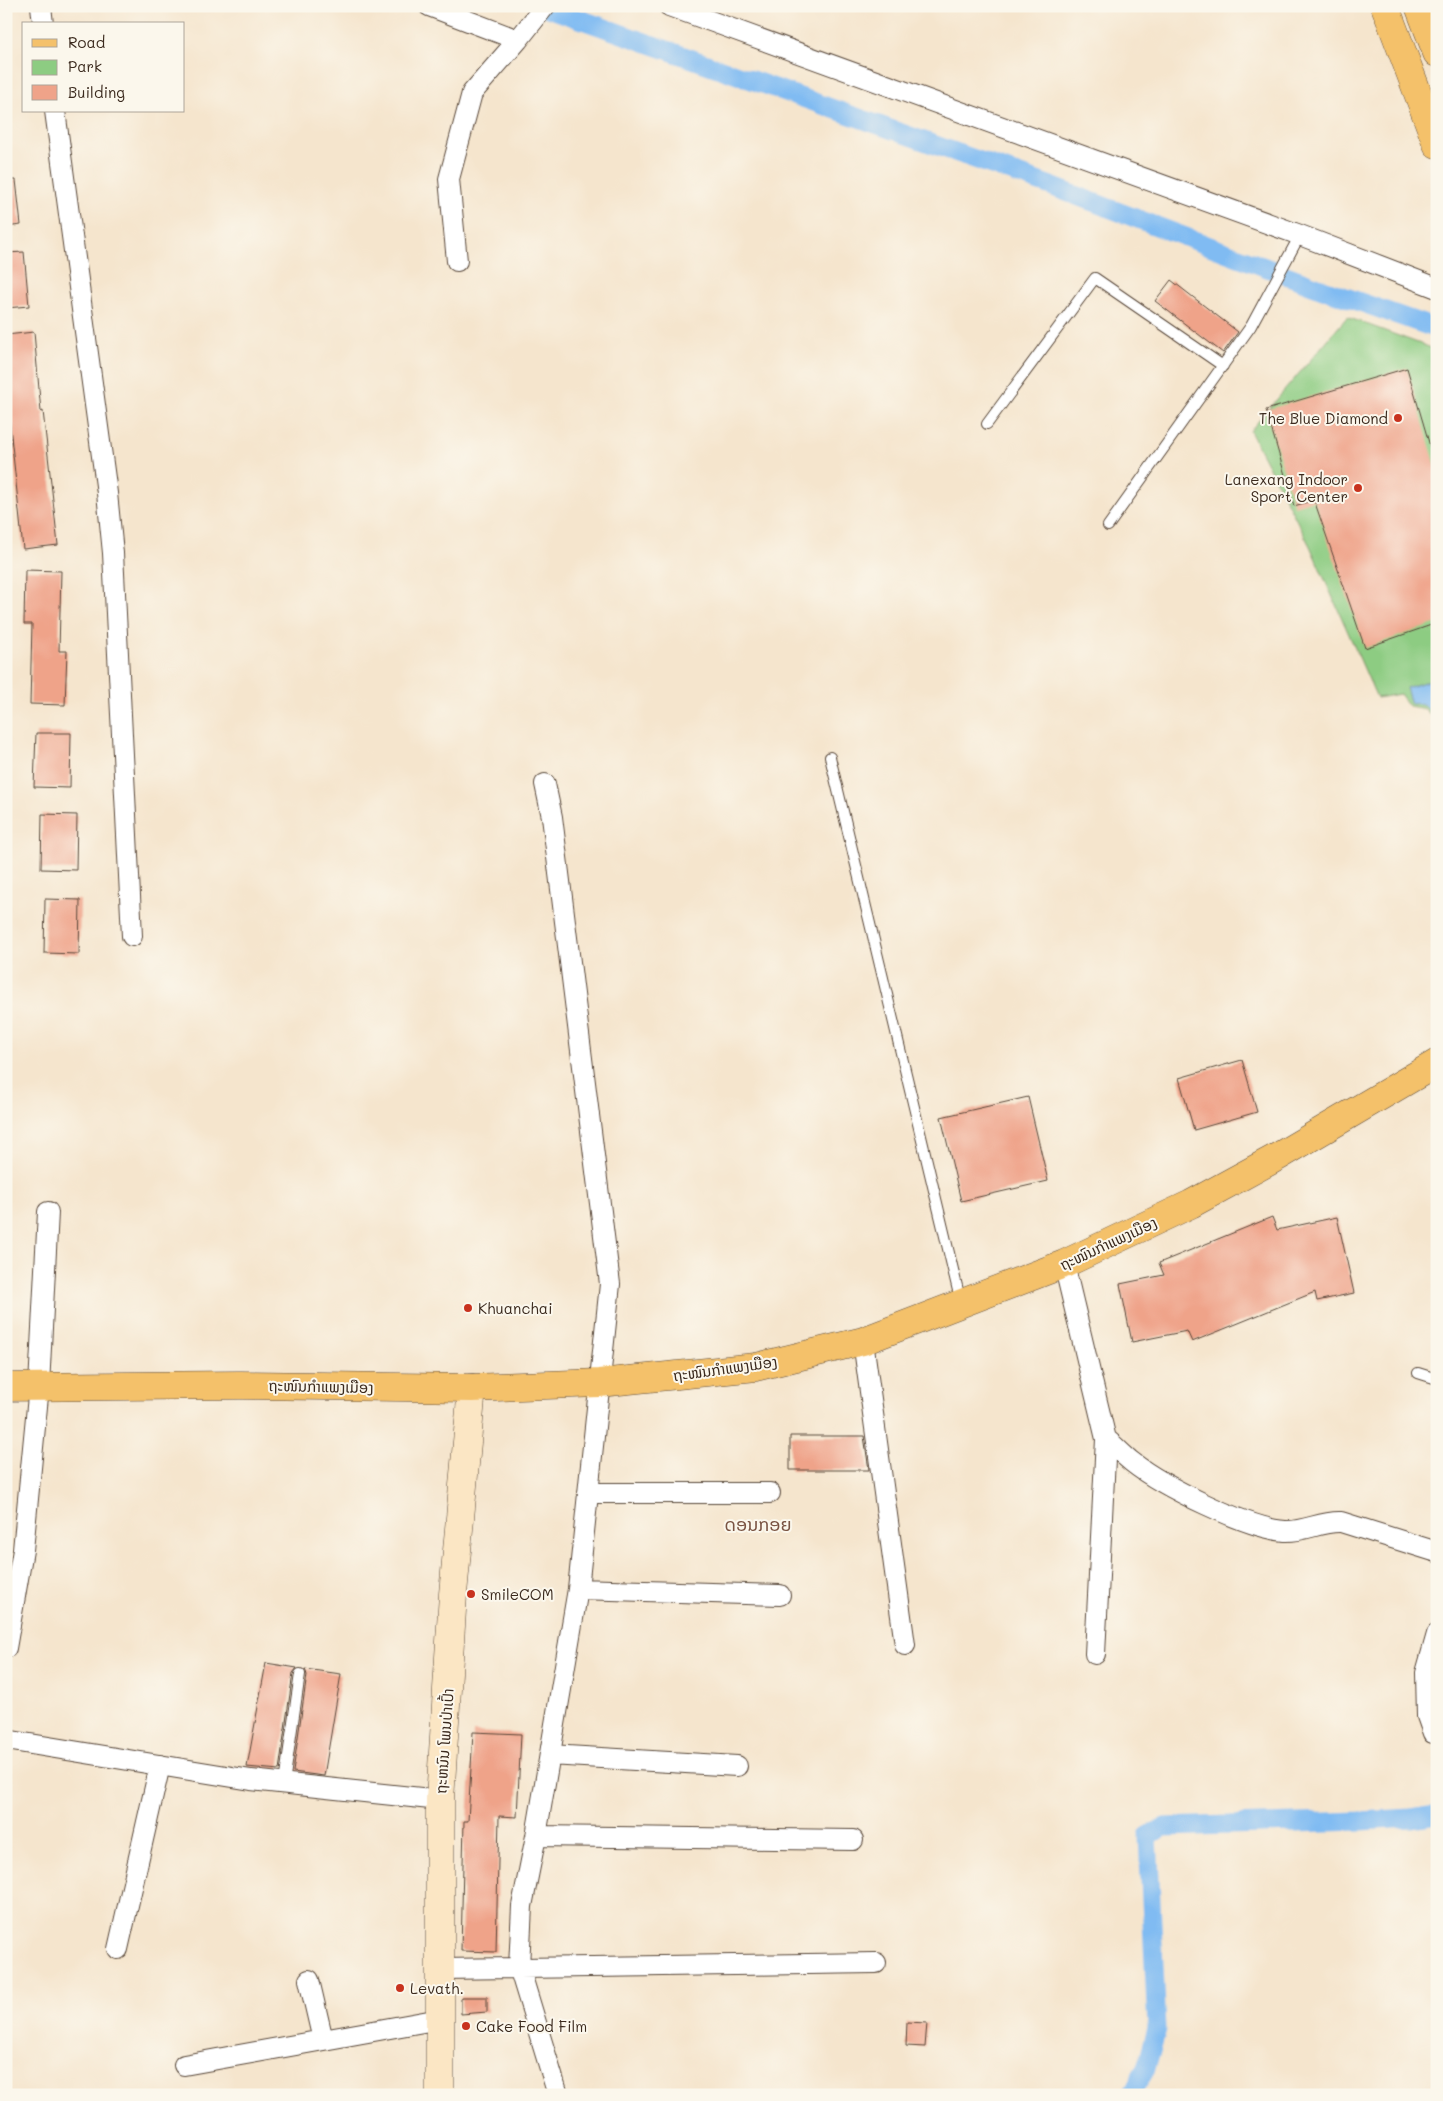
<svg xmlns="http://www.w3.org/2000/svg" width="1443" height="2101" font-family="Mali,'Noto Sans Lao',sans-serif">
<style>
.green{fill:#8dcc82;stroke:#647b50}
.water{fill:#80bbf2;stroke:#5e7288}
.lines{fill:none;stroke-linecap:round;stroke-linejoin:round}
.canal{stroke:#80bbf2;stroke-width:19}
.building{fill:#efa389}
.lane-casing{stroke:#574638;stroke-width:12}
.street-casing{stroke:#574638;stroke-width:22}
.secondary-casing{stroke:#574638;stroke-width:29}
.primary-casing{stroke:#574638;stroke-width:29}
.lane{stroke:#fff;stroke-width:10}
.street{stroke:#fff;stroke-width:20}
.secondary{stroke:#fbe6c4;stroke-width:28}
.primary{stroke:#f4c16b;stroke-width:28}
.poi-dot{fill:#c8321e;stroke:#fbf7ec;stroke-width:2}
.labels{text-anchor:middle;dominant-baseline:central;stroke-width:4;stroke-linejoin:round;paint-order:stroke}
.poi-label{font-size:15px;fill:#3b2a1e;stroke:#fbf7ec;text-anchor:start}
.street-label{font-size:15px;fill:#3b2a1e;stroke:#fbf7ec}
.quarter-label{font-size:18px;fill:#7a5443;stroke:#fbf7ec}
</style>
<rect width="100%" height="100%" fill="#fbf7ec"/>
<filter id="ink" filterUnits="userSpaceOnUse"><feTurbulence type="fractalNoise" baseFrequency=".02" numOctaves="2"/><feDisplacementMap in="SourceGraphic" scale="10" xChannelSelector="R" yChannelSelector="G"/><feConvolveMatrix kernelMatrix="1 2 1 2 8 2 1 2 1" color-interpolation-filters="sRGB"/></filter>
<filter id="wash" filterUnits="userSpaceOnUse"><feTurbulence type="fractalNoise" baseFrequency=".0096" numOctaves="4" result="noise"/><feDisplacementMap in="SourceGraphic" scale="20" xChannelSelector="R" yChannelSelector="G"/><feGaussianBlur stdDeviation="1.12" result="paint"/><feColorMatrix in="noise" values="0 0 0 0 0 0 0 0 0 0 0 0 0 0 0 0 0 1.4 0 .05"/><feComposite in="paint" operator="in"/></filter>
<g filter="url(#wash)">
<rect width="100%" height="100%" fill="#f5e5cd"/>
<path class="green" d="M1347,317L1437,350V720H1435L1425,709L1409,706L1400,694L1377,698L1310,546L1250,431Z"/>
<path class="water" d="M1437,678V717H1435C1429,708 1421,702 1411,704L1406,688Z"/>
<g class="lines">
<path class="canal" d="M543,6L1048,185L1323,289L1437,329
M1130,2095L1146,2068L1157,2029L1148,1836L1164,1827L1360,1821L1411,1818L1437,1814"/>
</g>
<g id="blocks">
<path class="building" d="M6,180H16L21,225L6,227Z
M24,252L29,306L6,308V253Z
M1171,280L1238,332L1223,353L1155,301Z
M34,332L41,412L43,411L58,545L23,549L6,388V335Z
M1407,368L1437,470V623L1365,648L1314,500L1294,506L1266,410Z
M25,570L61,571L59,651H67L65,705L30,704L32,624H24Z
M36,733H71L70,788L34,787Z
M42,814L77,815L76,870L41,869Z
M45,899L80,900L79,954L44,953Z
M1242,1060L1257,1112L1194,1130L1179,1078Z
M1028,1097L1048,1181L961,1201L941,1117Z
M1272,1217L1277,1230L1337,1217L1354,1293L1317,1301L1315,1292L1192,1342L1187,1331L1132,1342L1120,1284L1164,1275L1159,1263Z
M790,1436H864L869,1470H790Z
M266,1663L297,1668L293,1673L279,1770L247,1767Z
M305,1669L341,1674L324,1776L293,1772L307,1675Z
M473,1732L521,1734L517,1817L499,1816L496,1952L461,1951L464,1821H468Z
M461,1997H487V2012L461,2014Z
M907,2022L927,2023L925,2047L906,2046Z"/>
</g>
</g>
<g filter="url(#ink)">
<use href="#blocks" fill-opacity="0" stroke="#574638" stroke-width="1"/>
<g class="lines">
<defs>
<path id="lane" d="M987,424L1095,278L1223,366
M1108,526L1251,326L1300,235
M830,757L961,1303
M1418,1373L1437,1379
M284,1783L300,1674"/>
<path id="street" d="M41,6L43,24
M429,6L518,40L545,6
M669,6L1300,235L1437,288
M55,111L107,493L113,553L132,936
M457,261L449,179L472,93L518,40
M545,784L552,817L610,1284L578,1589L536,1836L522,1906L519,1967L558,2095
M1064,1264L1106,1439L1095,1654
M863,1341L905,1645
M1106,1439C1115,1446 1123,1455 1132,1462C1162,1486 1247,1528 1285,1531C1305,1532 1321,1521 1341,1522L1437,1552
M589,1493H770
M578,1589L780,1595
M6,1648L23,1550L39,1386L48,1212
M1433,1733L1427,1716L1426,1673L1437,1634
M6,1740L251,1780L440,1800
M550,1755L737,1766
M536,1836L853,1840
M118,1949L160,1765
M440,1969L876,1963
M309,1980L323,2040
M184,2065L440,2019"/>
<path id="secondary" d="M440,2095V1800L453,1594L472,1388"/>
<path id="primary" d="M1385,6L1437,144
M1419,6L1437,53
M6,1387L240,1385L472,1388L599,1383L756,1367L863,1341L1064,1264L1191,1204L1279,1156L1437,1063"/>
</defs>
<use href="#lane" class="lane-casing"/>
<use href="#street" class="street-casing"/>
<use href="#secondary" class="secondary-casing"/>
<use href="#primary" class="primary-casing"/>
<use href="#lane" class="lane"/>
<use href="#street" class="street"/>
<use href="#secondary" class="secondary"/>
<use href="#primary" class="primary"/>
</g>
</g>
<g class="poi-dot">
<circle cx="1398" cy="418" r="5"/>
<circle cx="1358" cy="488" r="5"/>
<circle cx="468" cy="1308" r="5"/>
<circle cx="471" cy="1594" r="5"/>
<circle cx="400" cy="1988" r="5"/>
<circle cx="466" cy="2026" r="5"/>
</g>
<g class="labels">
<g class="poi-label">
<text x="1388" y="418" text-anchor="end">The Blue Diamond</text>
<text x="1348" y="479" text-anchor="end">Lanexang Indoor<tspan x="1348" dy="17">Sport Center</tspan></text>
<text x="478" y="1308">Khuanchai</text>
<text x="481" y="1594">SmileCOM</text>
<text x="410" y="1988">Levath.</text>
<text x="476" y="2026">Cake Food Film</text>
</g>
<g class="street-label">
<text transform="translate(1108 1243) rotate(-25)">ຖະໜົນກຳແພງເມືອງ</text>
<text transform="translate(725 1368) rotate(-8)">ຖະໜົນກຳແພງເມືອງ</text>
<text transform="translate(321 1386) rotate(1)">ຖະໜົນກຳແພງເມືອງ</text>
<text transform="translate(444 1741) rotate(-86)">ຖະຫນົນ ໂພນປ່າເປົ້າ</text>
</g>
<g class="quarter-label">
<text x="758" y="1524">ດອນກອຍ</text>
</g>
</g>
<rect width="1443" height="2101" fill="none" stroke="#fbf7ec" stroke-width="25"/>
<rect x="22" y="22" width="162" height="90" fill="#fbf7ec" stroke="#aea59a"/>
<rect x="32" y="39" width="25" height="8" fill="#f4c16b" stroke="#aea59a"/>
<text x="68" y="48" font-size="15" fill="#3b2a1e">Road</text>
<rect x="32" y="60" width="25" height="15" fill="#8dcc82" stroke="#aea59a"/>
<text x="68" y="72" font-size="15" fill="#3b2a1e">Park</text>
<rect x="32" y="85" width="25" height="15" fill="#efa389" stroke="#aea59a"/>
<text x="68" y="98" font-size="15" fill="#3b2a1e">Building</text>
</svg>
